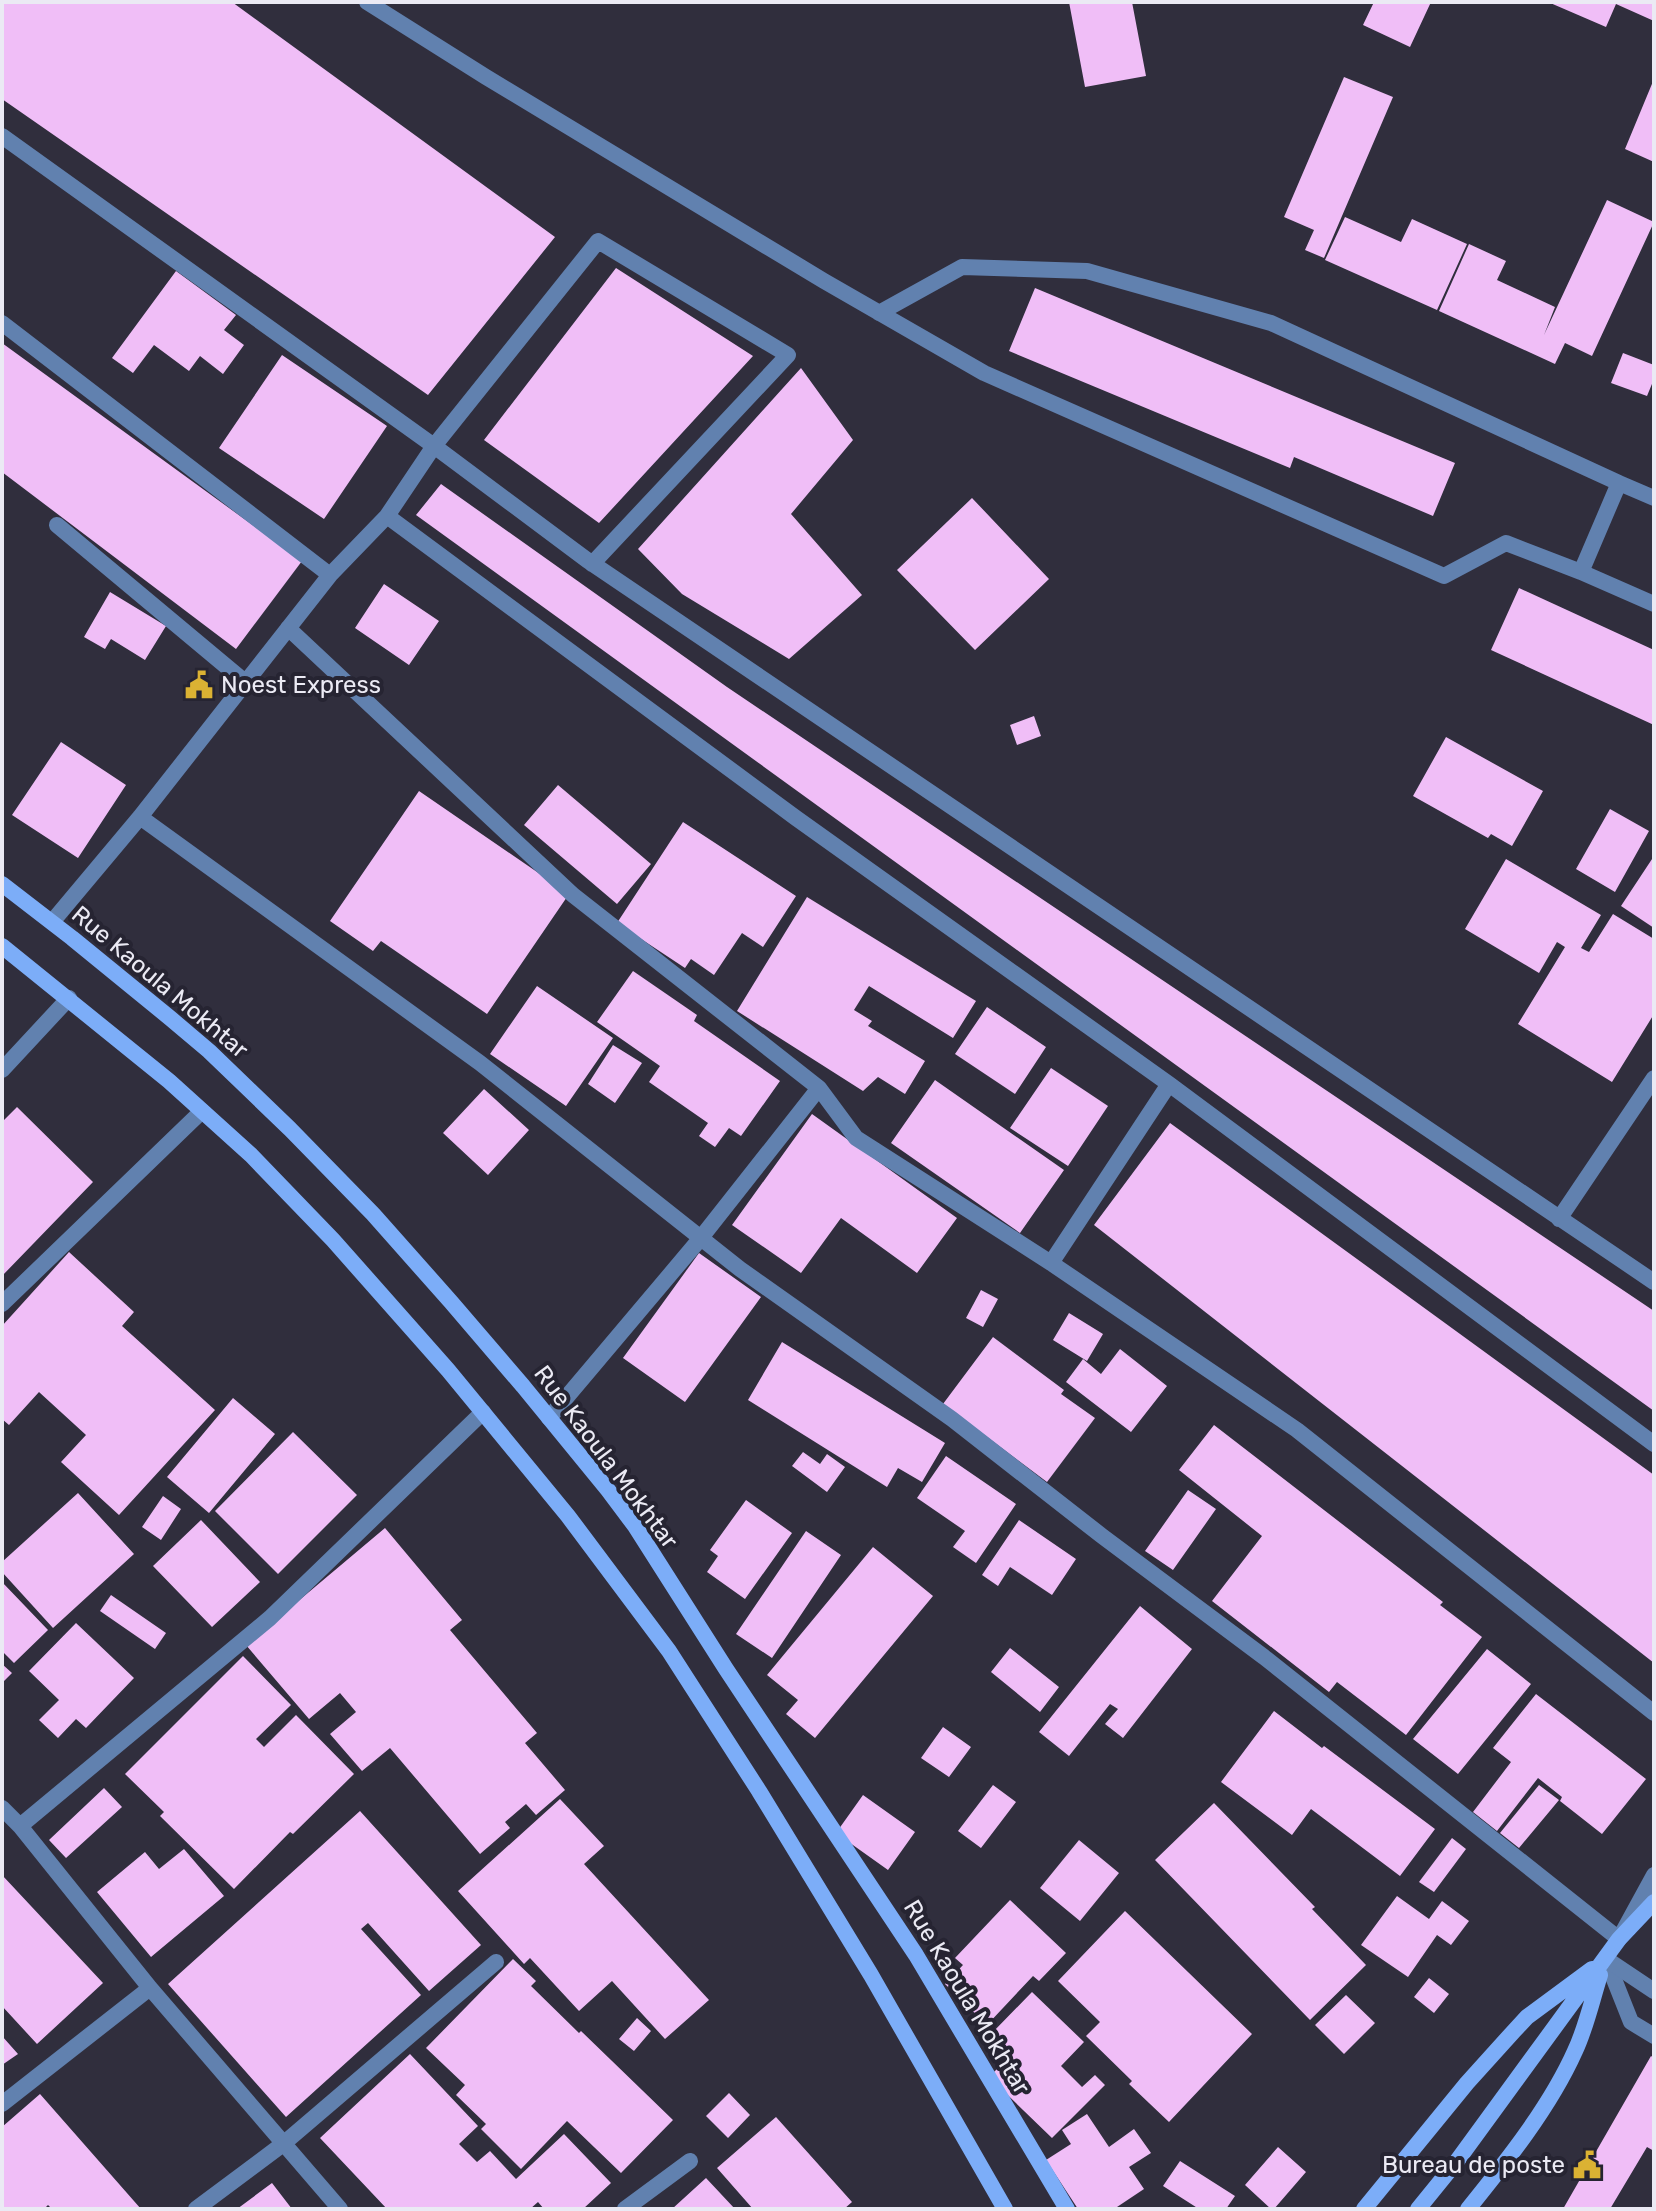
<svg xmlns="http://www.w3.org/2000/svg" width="1656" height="2211" font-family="Rubik,sans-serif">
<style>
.building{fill:#f0bef7}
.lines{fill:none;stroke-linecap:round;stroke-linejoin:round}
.lane{stroke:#6181af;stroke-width:16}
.street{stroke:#6181af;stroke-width:16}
.secondary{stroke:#7cadf8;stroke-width:16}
.labels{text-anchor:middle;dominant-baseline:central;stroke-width:8;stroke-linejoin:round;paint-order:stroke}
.poi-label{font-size:24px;fill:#ebeaf4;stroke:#262432;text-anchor:start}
.street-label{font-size:24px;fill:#ebeaf4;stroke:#262432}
</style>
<rect width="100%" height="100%" fill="#302e3d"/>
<path class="building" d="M2,2H232L555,237L428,395L2,99Z
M1069,2H1132L1146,76L1085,87Z
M1374,2H1431L1410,47L1363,25Z
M1548,2H1654V21L1616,4L1606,27Z
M1344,77L1393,97L1324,258L1305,250L1314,230L1284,217Z
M1654,79V162L1625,149Z
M1607,200L1654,222L1592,356L1565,343L1555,364L1439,311L1469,244L1506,261L1497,280L1555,307L1544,335Z
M1345,217L1401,242L1412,219L1467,244L1437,310L1325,260Z
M616,268L753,356L599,523L484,440Z
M176,271L236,315L224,330L244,345L223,374L200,356L189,371L154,345L133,373L112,358Z
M1035,288L1455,463L1433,516L1294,457L1290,468L1009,351Z
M2,343L302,561L236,649L2,472Z
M1623,353L1654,365V379L1647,396L1611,383Z
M282,355L387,426L324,519L219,448Z
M801,368L853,440L791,514L862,595L789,659L682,594L638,549Z
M441,484L727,687L1654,1311V1411L416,515Z
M972,498L1049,579L975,650L897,570Z
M384,584L439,621L409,665L355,628Z
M1519,588L1654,650V725L1491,650Z
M110,592L166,626L145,660L111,639L105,649L84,637Z
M1034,716L1041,736L1017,745L1010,725Z
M1446,737L1543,791L1512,846L1491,834L1488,838L1413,796Z
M61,742L126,785L78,858L12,815Z
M558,785L651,864L617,904L524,825Z
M419,791L569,894L487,1014L381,941L373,951L330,921Z
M1610,809L1649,831L1615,892L1576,869Z
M683,822L796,896L763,947L742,933L714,975L691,959L685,968L617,923Z
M1654,856V928L1621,906Z
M1506,859L1601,915L1581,948L1589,952L1613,914L1654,939V1014L1612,1082L1518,1024L1565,947L1557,942L1539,973L1465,929Z
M807,897L976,1001L953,1038L869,986L854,1010L872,1021L868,1026L925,1061L905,1094L878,1077L863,1091L737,1011Z
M633,971L697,1015L694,1021L780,1081L741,1136L729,1128L715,1147L699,1136L708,1123L649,1082L660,1066L597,1022Z
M537,986L613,1038L566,1106L490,1054Z
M987,1007L1046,1047L1015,1094L955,1054Z
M613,1045L642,1063L615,1103L588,1084Z
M1051,1068L1108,1106L1068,1166L1010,1128Z
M935,1080L1064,1170L1020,1233L891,1143Z
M484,1089L529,1130L488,1175L443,1133Z
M17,1107L93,1182L2,1276V1122Z
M812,1114L957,1218L917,1273L841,1218L801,1273L732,1225Z
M1170,1123L1654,1475V1663L1094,1225Z
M69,1252L134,1312L122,1326L215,1410L119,1515L61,1462L86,1435L39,1392L9,1425L2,1419V1326Z
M699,1253L761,1297L685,1402L623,1358Z
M981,1290L998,1299L983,1327L966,1318Z
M1069,1313L1103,1334L1087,1361L1053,1340Z
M993,1337L1064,1390L1061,1394L1095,1418L1047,1482L943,1404Z
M782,1342L945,1443L922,1482L898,1468L887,1487L748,1400Z
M1120,1349L1167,1386L1131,1432L1066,1382L1083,1359L1101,1374Z
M233,1398L275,1434L209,1513L167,1477Z
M1214,1425L1443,1602L1440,1605L1482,1637L1406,1735L1337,1682L1329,1692L1212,1601L1262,1536L1179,1470Z
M293,1432L357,1495L278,1574L215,1511Z
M803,1452L820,1464L827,1454L845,1467L827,1492L792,1466Z
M946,1456L1016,1504L976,1563L953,1547L965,1531L917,1498Z
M1188,1490L1216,1509L1173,1570L1145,1551Z
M78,1493L134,1554L53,1628L2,1572V1562Z
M163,1496L181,1509L161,1540L142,1527Z
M746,1500L792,1533L745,1599L707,1572L718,1556L710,1550Z
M201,1520L260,1582L212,1627L153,1566Z
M1019,1520L1076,1559L1052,1595L1010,1567L998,1586L982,1575Z
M385,1528L462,1620L450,1630L537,1733L525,1743L565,1790L536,1815L526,1804L505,1822L510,1828L480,1854L390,1748L362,1771L330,1734L356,1712L340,1693L309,1719L246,1645Z
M806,1531L841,1555L772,1658L736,1634Z
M873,1547L933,1596L815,1738L786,1714L798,1700L767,1675Z
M2,1582L48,1630L14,1663L2,1651Z
M111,1595L166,1633L155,1649L100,1611Z
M1140,1606L1192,1649L1123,1738L1105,1724L1118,1709L1110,1704L1069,1756L1039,1732Z
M76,1623L134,1678L86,1728L76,1719L58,1738L39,1720L59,1700L29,1671Z
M1010,1648L1059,1687L1040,1712L991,1672Z
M1487,1649L1531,1684L1458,1774L1413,1739Z
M243,1656L291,1705L256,1739L264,1747L296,1715L354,1774L293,1834L290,1832L234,1889L160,1816L164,1812L125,1774Z
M2,1664L12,1673L2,1683Z
M1536,1694L1646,1779L1602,1834L1560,1801L1562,1797L1538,1778L1497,1831L1473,1812L1511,1762L1493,1748Z
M1274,1711L1322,1748L1324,1746L1435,1829L1400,1876L1311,1809L1292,1835L1221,1782Z
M943,1727L971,1747L949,1777L921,1758Z
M993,1785L1016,1802L981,1848L958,1831Z
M1539,1785L1559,1800L1519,1848L1500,1833Z
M104,1788L122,1807L66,1858L49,1840Z
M863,1795L915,1832L888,1870L836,1833Z
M560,1799L604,1846L584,1864L709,2000L665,2039L612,1981L579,2011L530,1958L524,1964L458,1891Z
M1214,1803L1315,1907L1312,1909L1366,1965L1310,2020L1155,1860Z
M360,1811L481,1945L429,1991L368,1923L361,1929L421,1995L286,2117L168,1984Z
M1452,1838L1466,1849L1434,1892L1419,1882Z
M1079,1840L1119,1873L1080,1921L1040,1888Z
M184,1849L224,1896L151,1957L97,1892L145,1852L159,1869Z
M2,1875L103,1983L37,2044L2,2006Z
M1397,1896L1429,1919L1442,1901L1469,1921L1451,1945L1437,1935L1408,1977L1361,1945Z
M1010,1900L1066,1953L1039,1981L1033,1976L987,2025L945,1984L963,1965L955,1958Z
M1125,1911L1252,2034L1169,2122L1129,2084L1132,2081L1086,2036L1100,2022L1058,1981Z
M513,1959L536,1981L531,1986L579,2033L581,2031L673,2120L621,2173L567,2121L521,2169L481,2129L486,2124L456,2095L465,2085L426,2048Z
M1429,1978L1449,1994L1434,2013L1414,1997Z
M1032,1992L1084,2042L1061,2066L1082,2087L1095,2075L1105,2085L1052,2138L989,2077L1013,2053L992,2033Z
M1346,1995L1375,2023L1344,2054L1315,2025Z
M637,2018L651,2031L634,2051L619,2039Z
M2,2036L18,2054L2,2065Z
M410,2054L478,2126L459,2144L477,2162L490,2151L516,2179L564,2134L611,2183L583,2209H544L538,2202L530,2209H387L320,2138Z
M1651,2056L1654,2058V2151L1647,2147L1610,2209H1563Z
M729,2093L750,2115L728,2138L706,2116Z
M40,2094L141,2209H52L48,2205L44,2209H2V2127Z
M1087,2114L1109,2147L1134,2129L1151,2153L1129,2167L1144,2189L1114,2209H1078L1046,2160L1071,2144L1062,2130Z
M776,2117L852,2202L844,2209H753L717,2168Z
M1278,2147L1306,2172L1274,2209H1271L1245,2185Z
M1180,2161L1235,2196L1226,2209H1199L1163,2186Z
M706,2178L735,2209H672Z
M272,2183L292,2209H237Z"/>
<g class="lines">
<path class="lane" d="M367,2L486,77L824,281L984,373L1444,576L1506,543L1581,572L1654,604
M879,313L962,267L1087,271L1271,323L1619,483L1581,572
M1619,483L1654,498
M1606,1959L1631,2022L1654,2036"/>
<path class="street" d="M2,136L434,446L587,560L1654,1282
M2,323L330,575
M387,516L796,818L1169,1084L1654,1444
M57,525L245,682
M288,628L573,895L819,1088L856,1138L1051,1263L1297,1430L1654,1713
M140,817L480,1063L740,1269L952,1419L1102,1536L1264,1657L1619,1939L1654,1875
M52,922L140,817L330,575L387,516L434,446L598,241L788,355L592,564
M2,1070L69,998
M1559,1219L1654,1078
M1051,1263L1169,1084
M2,1304L202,1111
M549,1418L700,1239L819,1088
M2,1808L20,1826L150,1988L340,2209
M20,1826L270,1618L483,1412
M1606,1959L1654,1991
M2,2104L150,1988
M196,2209L283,2144L496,1962
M625,2209L690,2161"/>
<path class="secondary" d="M2,884L72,938L170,1018L209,1051L290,1129L373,1214L451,1302L523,1386L608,1490L635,1526L726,1669L916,1955L1067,2209
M2,946L169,1081L251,1155L333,1240L448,1370L568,1516L669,1651L759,1791L871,1975L1005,2209
M1364,2209L1467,2083L1514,2031L1527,2017L1592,1969
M1418,2209L1457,2161L1619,1939L1654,1902
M1468,2209C1506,2162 1550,2107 1575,2051C1586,2028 1592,2000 1600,1975"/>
</g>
<defs>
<symbol id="civic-bare" viewBox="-9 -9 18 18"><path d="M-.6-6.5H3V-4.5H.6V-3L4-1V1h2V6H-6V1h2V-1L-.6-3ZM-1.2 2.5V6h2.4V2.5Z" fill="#dbb233" stroke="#262432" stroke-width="2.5" paint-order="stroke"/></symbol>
</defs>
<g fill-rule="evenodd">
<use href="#civic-bare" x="179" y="665" width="40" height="40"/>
<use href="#civic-bare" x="1567" y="2145" width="40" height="40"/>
</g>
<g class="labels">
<g class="poi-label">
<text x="221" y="685">Noest Express</text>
<text x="1565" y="2165" text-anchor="end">Bureau de poste</text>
</g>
<g class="street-label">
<text transform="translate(160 982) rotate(40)">Rue Kaoula Mokhtar</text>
<text transform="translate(606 1457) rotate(53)">Rue Kaoula Mokhtar</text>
<text transform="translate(967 1997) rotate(59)">Rue Kaoula Mokhtar</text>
</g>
</g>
<rect width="1656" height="2211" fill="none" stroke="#ebeaf4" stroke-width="8"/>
</svg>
